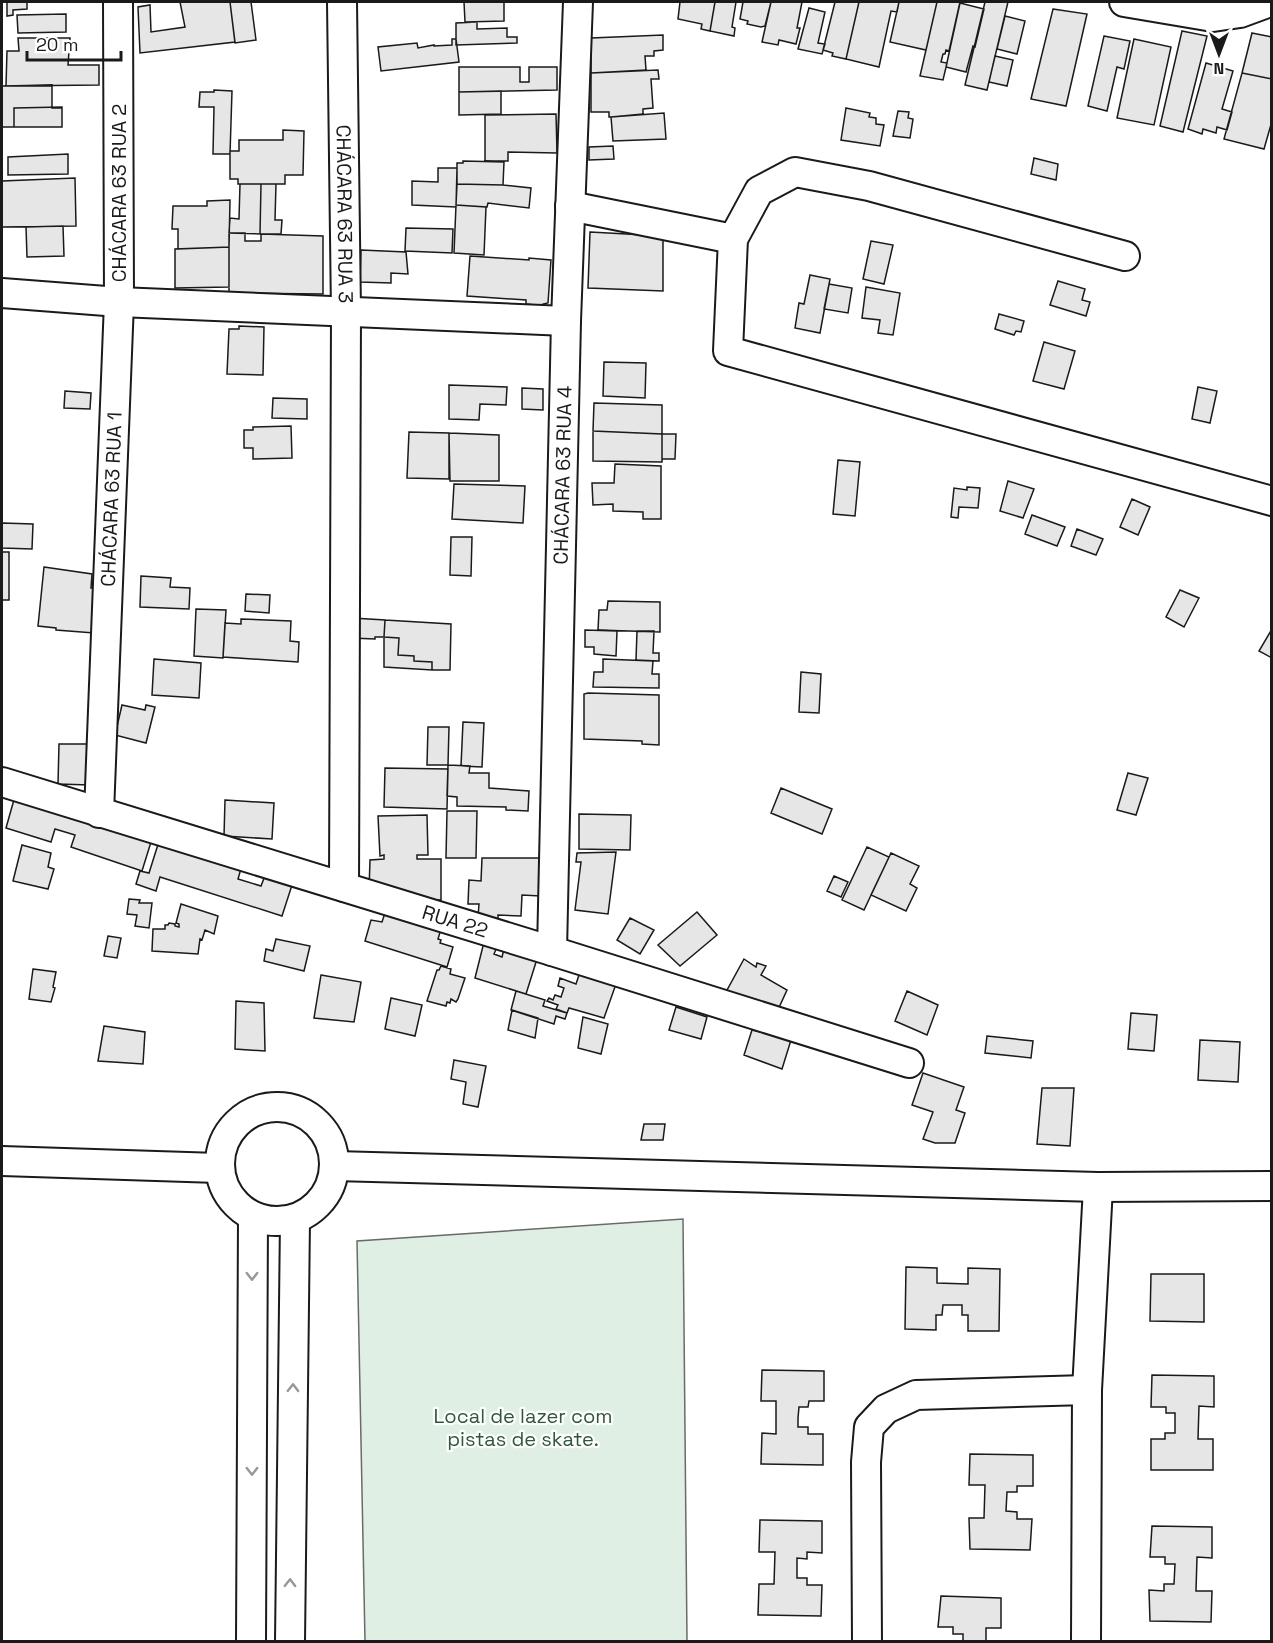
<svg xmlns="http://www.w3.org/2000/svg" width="1273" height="1643" font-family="'Space Grotesk',sans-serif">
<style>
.green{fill:#e0efe3;stroke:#6a6a6a;stroke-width:1.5}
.building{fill:#e6e6e6;stroke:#1a1a1a;stroke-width:1.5}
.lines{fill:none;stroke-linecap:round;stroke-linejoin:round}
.street-casing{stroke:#1a1a1a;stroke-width:32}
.street{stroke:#fff;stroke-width:28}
.oneway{stroke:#989898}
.labels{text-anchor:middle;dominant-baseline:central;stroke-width:4.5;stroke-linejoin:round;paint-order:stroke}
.street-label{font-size:20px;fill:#1a1a1a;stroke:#fff}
.park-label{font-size:20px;fill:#2b5a34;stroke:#fff}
</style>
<rect width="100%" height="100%" fill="#fff"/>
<path class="green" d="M683,1219L687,1641H365L357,1241Z"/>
<path class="building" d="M7,2H27V9L13,10V15L7,16Z
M180,2H230L235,42L140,53L138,7L150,5L151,32L185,27Z
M230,2H251L256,40L235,43Z
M464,2H504V21L465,22Z
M680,2H715L710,31L701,29L702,24L678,19Z
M715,2H736L732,27L735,28L734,36L710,31Z
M743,2H771L765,26L761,27L747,24L748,21L740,19Z
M771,2H802L797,28H800L796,44L779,40L778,45L762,42Z
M835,2H859L846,59L832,56L833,53L823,50Z
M859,2H899L897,12L891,11L879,67L846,59Z
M899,2H937L926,50L890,42Z
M937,2H960L949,51L946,50L945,54H943L941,62L947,63L943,80L920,76Z
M985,2H1008L987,90L965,85Z
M960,3L984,9L975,47L973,46L966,72L946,67Z
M809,8L825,12L818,43L825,44L822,54L798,49Z
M1053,9L1087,14L1066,106L1031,99Z
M66,14V32L18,33L17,15Z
M1005,16L1025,21L1017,54L997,49Z
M477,22V29L507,28V37H517V43L456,45V23Z
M1182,31L1207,36L1183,132L1160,126Z
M1252,33L1272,37V79L1242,73Z
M663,35V50L654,51V56H645L646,70L591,73V38Z
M1104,36L1130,41L1124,69L1117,67L1107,111L1088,106Z
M18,38H70L68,65H99V85L6,86L7,51H19Z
M452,39H456L459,62L381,71L378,47L417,43L418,48L434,45V46L452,45Z
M1134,39L1171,47L1154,125L1117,118Z
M995,56L1013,60L1007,86L989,82Z
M1206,63L1233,71L1222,109L1232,112L1227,130L1217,127L1216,133L1203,129L1202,134L1188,129Z
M459,67H520V82H529V67H557V90L459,92Z
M658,70L659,79H651L653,108L643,109V114L611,117H609V112H591V73Z
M1242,73L1272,79V121L1264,149L1224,139Z
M52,85V108H62V127H2V86Z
M214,90L232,91L230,154H213L214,107H199L200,92H214Z
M501,91V114L459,115V92Z
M62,107V127H14V108Z
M846,108L870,113L869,117L876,118V124L884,125L880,146L841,140Z
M898,111L909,112L908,118L913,119L910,138L893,136Z
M664,113L666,139L613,141L611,117Z
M556,114L557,153L508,152V161H485V115Z
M283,130L304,131L303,175H285V184H238V179H230V151H239V140H283Z
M613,146L614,159L589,160V147Z
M68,154V174L8,175V157Z
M1034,158L1058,164L1056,180L1031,174Z
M463,161L504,162L503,185L457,184V163H463Z
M438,168H457L456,207L412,205V181L438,182Z
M75,178L76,226L2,227V181Z
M240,184H261L260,234L229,233L230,218L239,219Z
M261,184H276L275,220H282L281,234H260Z
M457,184L503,185L531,188L529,208L488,203L487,207L456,205Z
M230,200L229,247L178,249V229H172L173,206H207V201Z
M456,205L486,207L484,255L454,253Z
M63,226L64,256L27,257L26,227Z
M406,228L453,229L452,253L405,251Z
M590,232L663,236V291L588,288Z
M229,233H245V241H261V234L323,236V294L229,293Z
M871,241L893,245L884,284L863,279Z
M229,247V287L175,288V249Z
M361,250L406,252L408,274L391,273V283L360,282Z
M470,256L529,260V258L551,260L548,303L543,304V306L526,304V300L467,296Z
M810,275L830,279L820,333L795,328L799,303L804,304Z
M1058,281L1085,289L1082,300L1090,302L1086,316L1050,305Z
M829,284L852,288L848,313L824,309Z
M866,287L900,293L893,335L878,333L880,320L862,318Z
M999,314L1024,321L1021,332L1016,331L1014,335L995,329Z
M239,326L264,327L263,375L227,374L229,329H239Z
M1044,342L1075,351L1064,389L1033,381Z
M604,362L646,363L645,398L603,396Z
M449,385L507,387L506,405L480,404L479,420L449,419Z
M1198,387L1217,391L1210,423L1192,419Z
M522,388L543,389V410L522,409Z
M65,391L91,393L90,409L64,408Z
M273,398L307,399V419L272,418Z
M594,403L662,405V434L593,431Z
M291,426L292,458L253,459V448H244V430H253V427Z
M593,431L662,434V462L593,461Z
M409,432L449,433V479L407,478Z
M449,433L499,435V481H450Z
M662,434H676L675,459H662Z
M838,460L860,462L855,516L833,514Z
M615,464L661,466V519H643V512L613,511V504L593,505L592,483H614Z
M1008,481L1034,489L1023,518L1000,511Z
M454,484L525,486L523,523L452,519Z
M967,487L980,488L978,508L959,507L958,518L951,517L954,488L967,490Z
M1132,499L1150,507L1138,535L1120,527Z
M1032,515L1065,527L1057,546L1025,534Z
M2,523L33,524L32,549L2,548Z
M1077,529L1103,539L1096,555L1071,546Z
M451,537H472L471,576L450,575Z
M2,552H9V600H2Z
M44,567L92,574L91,588H99L94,633L56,630V628L38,626Z
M141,576L171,578L170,587L190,588L189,609L140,607Z
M1180,590L1199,598L1184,627L1166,617Z
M246,594L270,595L269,613L245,611Z
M608,601L660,602V632L598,630L599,610H607Z
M196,609L226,610L223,658L194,656Z
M352,618L385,620L384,637H375V639L351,638Z
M241,619L291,621L290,641L299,642L298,662L223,657L225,623L241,624Z
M385,620L451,624L450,670H432V662L414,661V656L398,655L399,638L384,637Z
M1272,629V658L1259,651Z
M585,630L617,631L616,656L594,654V647H585Z
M637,631H654L653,653H659V661L636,660Z
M384,637L399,638L398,655L414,656V661L432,662V670L384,667Z
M154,659L201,663L199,698L152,695Z
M603,659L653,661L652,674H659V688L593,687L594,672H603Z
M801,672L821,674L819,713L799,712Z
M588,693L659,695V745L642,744V741L584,739V694Z
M122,705L145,710L146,705L155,707L146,743L115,735Z
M463,722L484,723L482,767L461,766Z
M428,727H449L448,765H427Z
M59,744H91L90,785L58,784Z
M448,765L470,766L469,773H489V788L529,791L528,811L506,810V807L457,806V797L447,796Z
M385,768L448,769L447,809L384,807Z
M1128,773L1148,778L1136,815L1117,810Z
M781,788L832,809L822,834L771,813Z
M15,796L151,842L142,871L71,847L75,835L55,829L51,842L6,828Z
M225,800L274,803L272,839L224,836Z
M447,811H477L476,858H446Z
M579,814L631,815L630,850L579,849Z
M427,815L428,855H417V859H441V900H418L369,890L370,860L384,859V855L380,856L378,816Z
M160,838L242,865L238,879L261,886L266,873L293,882L282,916L160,877L156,891L136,884L140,871L149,873Z
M22,845L51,853L48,867L54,869L48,889L13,881Z
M867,847L889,857L864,910L842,900Z
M616,852L608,914L575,910L581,862H576L577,853Z
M891,853L919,866L910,884L917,888L906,911L871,895Z
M482,858H540V896L522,895L521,916L498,915V919L478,917L479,904H468L469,880L481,881Z
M834,876L848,882L841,897L827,891Z
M129,899L140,900L139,903H152L149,928L135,926L137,915L127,914Z
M181,904L218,916L214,934L205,930L202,940L200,939L198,954L152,951L153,929H165V925H168L169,923L175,924V926L179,927V924L176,923Z
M386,910L441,929L438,939L441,940L440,943L453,947L447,967L365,941L371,920L382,922Z
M697,912L717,935L680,966L658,945Z
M630,918L654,930L640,954L617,940Z
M108,936L121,938L117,958L104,956Z
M276,939L310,946L304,971L264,961L266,949L273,951Z
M484,942L497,947L494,954L502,957L504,949L537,959L526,994L475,978Z
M744,959L756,967L757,963L766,966L761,975L787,990L776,1014L726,992Z
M441,966L451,969L450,974L465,978L458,999L456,1002L451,999L450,1003L447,1002L446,1006L427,1001L437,970H439Z
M33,969L56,972L53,987L55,988L51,1002L29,999Z
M580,972L616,984L604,1018L569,1008L567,1013L556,1009L558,1005L547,1001L549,998L553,1000L555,995L561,997L564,988L558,986L560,978L576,984Z
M321,975L361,982L354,1022L314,1018Z
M516,991L545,1000L543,1006L567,1013L565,1019L556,1016L554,1024L511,1010Z
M907,991L938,1005L927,1035L895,1021Z
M391,998L422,1005L415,1036L385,1029Z
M236,1001L264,1003L265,1051L235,1049Z
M676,1007L707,1017L701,1039L669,1030Z
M512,1010L538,1018L535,1038L508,1030Z
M1131,1013L1157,1015L1154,1051L1128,1049Z
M583,1017L608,1024L601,1054L578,1048Z
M104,1026L145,1032L143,1064L98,1061Z
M752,1030L791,1040L782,1069L744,1055Z
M987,1036L1033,1041L1031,1058L985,1053Z
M1200,1040L1240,1042L1238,1082L1198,1080Z
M454,1060L486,1066L478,1107L463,1104L466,1082L451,1079Z
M923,1073L964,1087L956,1110L965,1113L955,1143H935L923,1139L933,1112L912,1105Z
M1042,1088H1074L1070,1146L1037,1144Z
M644,1124H665L663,1140H641Z
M906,1267L937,1268V1283L968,1284V1268L1000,1269L999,1331H968V1315H962V1305H943L942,1315H936V1330L905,1329Z
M1151,1274H1204V1322L1150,1321Z
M762,1370L824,1371V1401H809L808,1407H799L798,1418V1427H808V1434H823V1465L761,1464L762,1433L776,1434V1401H761Z
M1152,1375L1214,1376V1407L1199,1406L1198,1439H1213V1470H1151V1439H1165V1433H1175V1413H1166V1407H1151Z
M970,1454L1033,1455V1486H1017V1492H1007L1006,1511L1017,1512V1519H1032L1030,1550L970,1549L969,1518H984L985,1485H969Z
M760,1520L822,1521V1553L807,1552V1559L797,1558V1578H807V1585H822L821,1616L758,1615L759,1584H774L775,1552H759Z
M1152,1526L1212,1527V1558L1197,1557L1196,1591H1212L1211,1622L1150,1621L1149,1590L1164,1591V1584H1174L1175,1564H1165V1557H1150Z
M941,1596L1001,1598V1628H986V1642H963V1634H953V1627H938Z"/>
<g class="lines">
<defs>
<g id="street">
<path id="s1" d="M342,2L346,313L344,887"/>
<path d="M1124,2L1213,17L1240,13L1270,2"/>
<path d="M570,206L733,239"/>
<path d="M1125,256L869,186L795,172L759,191L733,239L728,351L1272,501"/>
<path d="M2,293L119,302L566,321"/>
<path id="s2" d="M2,782L552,951L909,1063"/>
<path id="s3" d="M99,813L119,302L118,2"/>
<path id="s4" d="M552,951L566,321L578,2"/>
<circle cx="277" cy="1164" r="57"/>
<path d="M2,1161L218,1168"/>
<path d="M335,1166L1098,1187L1272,1186"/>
<path d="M1087,1390L1098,1187"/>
<path d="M251,1642L253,1218"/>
<path d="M290,1642L295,1220"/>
<path d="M867,1642L866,1462L869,1427L886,1409L916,1395L1087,1390L1086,1642"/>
</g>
</defs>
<use href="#street" class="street-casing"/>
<use href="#street" class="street"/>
</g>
<defs><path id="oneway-chevron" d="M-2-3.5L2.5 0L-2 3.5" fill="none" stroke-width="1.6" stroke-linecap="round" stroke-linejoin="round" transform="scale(1.5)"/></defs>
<g class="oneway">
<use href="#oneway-chevron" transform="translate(252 1276) rotate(90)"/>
<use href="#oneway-chevron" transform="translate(293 1388) rotate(-89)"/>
<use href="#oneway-chevron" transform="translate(252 1471) rotate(90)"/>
<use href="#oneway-chevron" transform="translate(290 1583) rotate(-89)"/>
</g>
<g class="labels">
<g class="street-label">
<text transform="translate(119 193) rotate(-90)">CHÁCARA 63 RUA 2</text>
<text stroke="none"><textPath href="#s1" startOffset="212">CHÁCARA 63 RUA 3</textPath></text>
<text stroke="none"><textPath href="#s4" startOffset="476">CHÁCARA 63 RUA 4</textPath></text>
<text stroke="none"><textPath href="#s3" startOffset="314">CHÁCARA 63 RUA 1</textPath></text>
<text stroke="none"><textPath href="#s2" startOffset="474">RUA 22</textPath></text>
</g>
<g class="park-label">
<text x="523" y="1416">Local de lazer com<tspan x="523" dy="23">pistas de skate.</tspan></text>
</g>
</g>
<rect width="1273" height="1643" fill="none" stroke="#1a1a1a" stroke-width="6"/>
<g transform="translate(1219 54) rotate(180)" stroke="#ffffff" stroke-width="4.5" paint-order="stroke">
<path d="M0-4.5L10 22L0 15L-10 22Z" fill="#1a1a1a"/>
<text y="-9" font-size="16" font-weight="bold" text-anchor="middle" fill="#1a1a1a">N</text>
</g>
<path d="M27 51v9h94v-9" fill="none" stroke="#1a1a1a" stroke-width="3"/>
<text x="36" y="51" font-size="18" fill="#1a1a1a" stroke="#ffffff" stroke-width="4.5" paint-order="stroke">20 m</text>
</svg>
